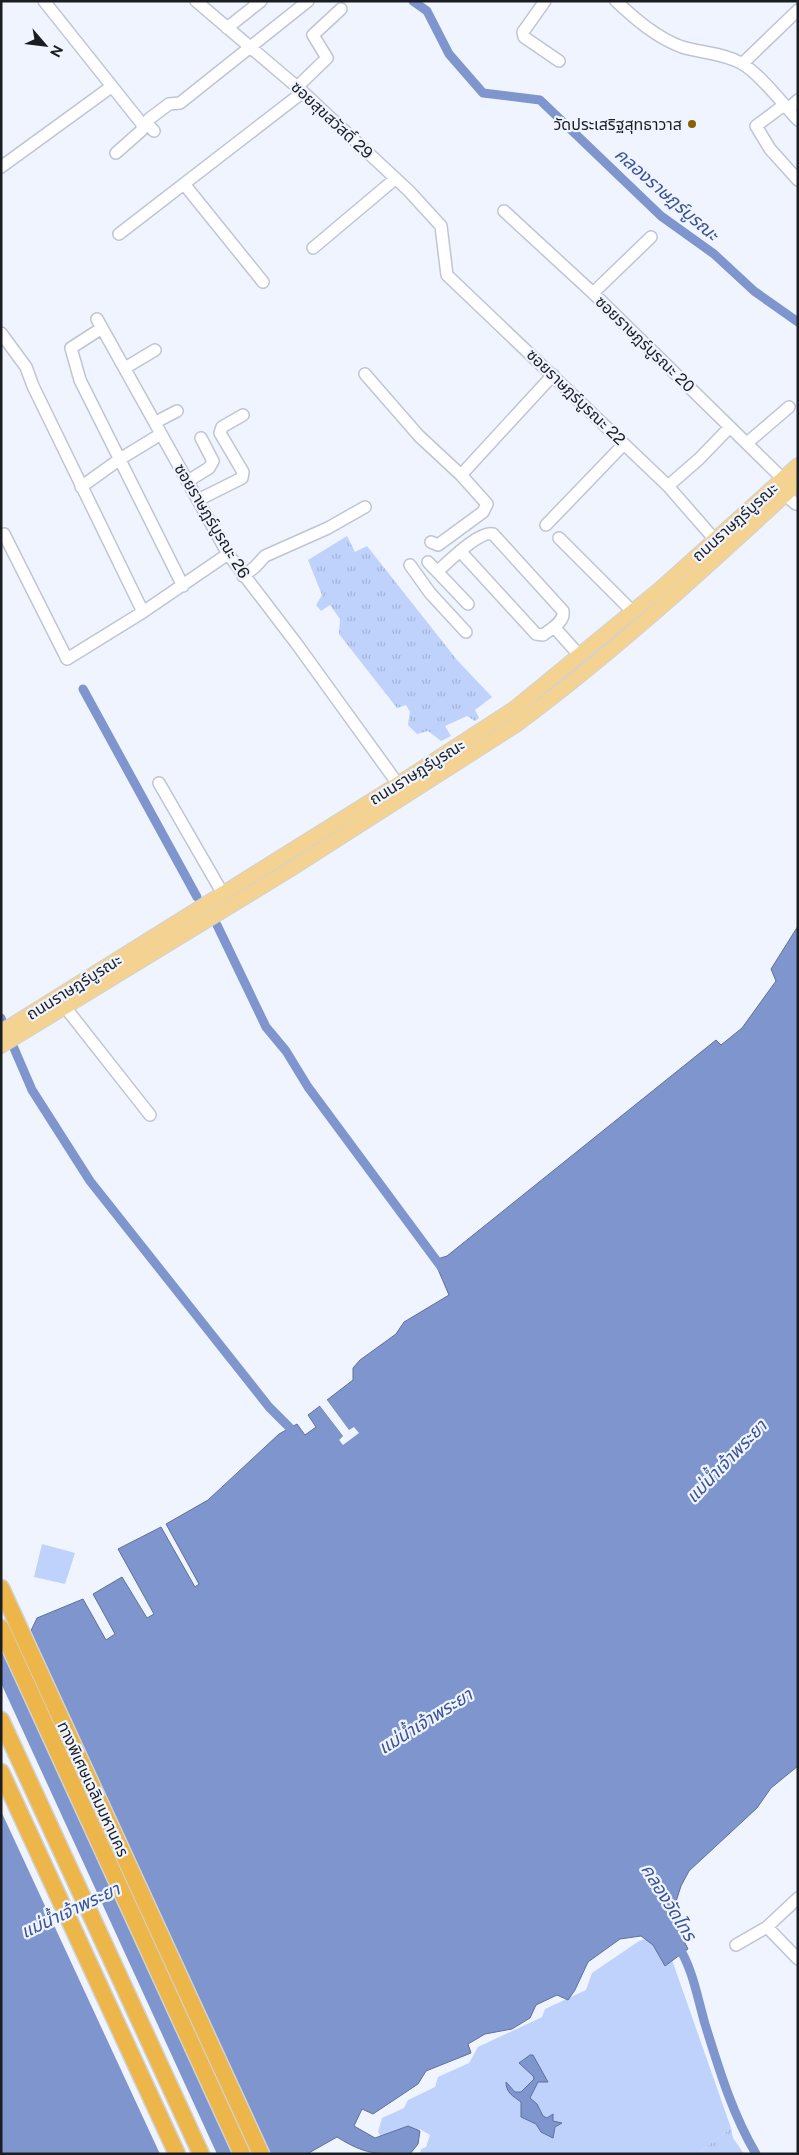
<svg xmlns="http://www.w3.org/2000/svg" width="799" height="2155" font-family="'Public Sans','Noto Sans Thai',sans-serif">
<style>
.grass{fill:url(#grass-tufts)}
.park{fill:#bfd2fc}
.water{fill:#7e95cd;stroke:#607199}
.pier{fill:#eff4ff}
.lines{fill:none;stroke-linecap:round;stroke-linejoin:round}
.canal{stroke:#7e95cd;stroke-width:9}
.minor-casing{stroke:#bfc5d2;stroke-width:14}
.major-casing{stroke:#d1d2d3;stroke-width:16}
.highway-casing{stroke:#d1d2d3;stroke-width:19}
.minor{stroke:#fff;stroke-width:11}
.major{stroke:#f4d392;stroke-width:14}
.highway{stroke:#ecb64a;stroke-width:16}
.poi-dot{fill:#876100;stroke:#eff4ff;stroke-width:2}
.labels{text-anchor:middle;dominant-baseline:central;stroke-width:4.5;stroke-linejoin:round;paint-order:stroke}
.street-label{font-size:16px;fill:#1a1d21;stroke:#eff4ff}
.poi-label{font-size:16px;fill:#1a1d21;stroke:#eff4ff;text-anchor:end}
.water-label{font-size:18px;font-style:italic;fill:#395398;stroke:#eff4ff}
</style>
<defs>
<pattern id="grass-tufts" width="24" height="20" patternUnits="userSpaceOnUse" patternTransform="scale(1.25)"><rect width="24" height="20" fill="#bfd2fc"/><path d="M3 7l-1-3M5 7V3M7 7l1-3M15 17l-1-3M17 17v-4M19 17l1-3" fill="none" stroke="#a4b4d8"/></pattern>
</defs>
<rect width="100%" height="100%" fill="#eff4ff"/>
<path class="grass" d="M347,536L355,552L367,546L457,660L492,697L475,710L479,718L475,721L467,716L445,726L451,736L441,741L428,731L417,734L408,725L410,712L406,705L397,708L339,634L340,619L330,605L321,611L316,605L322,595L308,560Z
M731,2128L733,2138L744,2154H697Z"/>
<path class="park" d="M42,1544L75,1553L65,1584L34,1577Z
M649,1938L671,1957L731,2128L697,2154H420L421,2149L426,2147L430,2135L420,2129L390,2143L382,2139L378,2132L382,2118L404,2108L408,2100L435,2087L438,2077L469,2063L478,2047L542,2017L545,2009L586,1990L592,1973L639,1941Z"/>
<path class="water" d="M798,926V1766L771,1788L757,1808L689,1871L681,1886L674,1908L680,1933L688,1949L665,1966L653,1945L641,1936L620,1939L588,1962L575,1990L568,2000L557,1995L536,2005L530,2018L512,2029L485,2034L468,2044L471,2053L426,2071L418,2084L373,2114L362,2109L354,2126L375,2138L408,2126L420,2131L418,2144L410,2154C375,2154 366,2155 337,2137L307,2154H1V1654L27,1639L37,1618L83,1599L106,1640L115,1634L93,1594L122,1577L147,1618L154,1614L118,1549L161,1527L195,1587L199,1584L166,1524L208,1500L279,1434L297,1424L305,1435L316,1427L308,1415L320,1406L343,1436L339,1440L343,1444L358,1433L354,1428L349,1431L327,1400L353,1380V1368L360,1360L396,1334L404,1322L449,1295L434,1260L447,1256L716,1040L721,1045L742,1028L776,981L771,969Z
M530,2055H533L548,2082H538L530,2098L537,2104L543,2116L547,2118L553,2114V2121L562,2123L555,2127L553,2138L541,2132L536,2124L521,2117V2102C513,2096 506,2093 506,2082L515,2092H521L534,2079L533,2076L519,2063Z"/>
<path class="pier" d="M327,1400L349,1430L354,1427L359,1433L343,1445L339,1440L343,1436L320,1406L322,1404L345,1435L343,1441L355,1433L354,1431L347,1432L325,1402Z
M1,1683L217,2154H160L1,1811Z"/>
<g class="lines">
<path class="canal" d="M413,1L427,11L449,54L483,93L540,100L661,216L714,254L754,291L798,322
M83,689L197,897
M217,925L266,1027L286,1051L308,1087L442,1268
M1,1018L32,1090L90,1181L269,1407L298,1436
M677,1944C693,1969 697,1996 705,2024C719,2069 732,2113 756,2154"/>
<defs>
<path id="minor" d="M44,1L142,124V130L116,153
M196,1L303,92L409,191L441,226L447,275L668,486L716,541
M545,1L523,32L524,37L559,61
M616,1C635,19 657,38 682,47C702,53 723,53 741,63C760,74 782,103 798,120
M227,28L261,1
M742,64L798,10
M297,87L327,58L313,35L341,9
M784,105L756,126L770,149L798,180
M788,109L798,100
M154,131L148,124L149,119L169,104L180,103L308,1
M1,167L111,87
M184,184L263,282
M504,211L593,293L783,479
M119,234L303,92
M313,248L395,179
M593,293L651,237
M97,319L228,554L296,643L398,784
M102,328L71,348L80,380L183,586
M1,333L26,367L33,386L143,612
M125,368L155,350
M365,374L419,436L461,475L487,504L483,512L438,545L431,542
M156,422L177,411
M747,443L789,407
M461,475L553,375
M188,481L209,468L213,461L201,438
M668,486L699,459L730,427
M81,487L120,459L161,434
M785,495L796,504
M198,500L242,478L243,472L220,433L222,427L243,415
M546,525L624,444
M4,534L67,659L143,612L228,554
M559,538L633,612
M428,562L468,604
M410,565L430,593L466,632
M438,571C448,562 480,530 493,534L563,611C565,622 551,629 543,635L536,634L460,551
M243,576L255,567L265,556L328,528L365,507
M554,627L580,656
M159,783L223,894
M65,1007L150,1115
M767,1927L798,1959
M736,1945L767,1927L798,1898"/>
<path id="major" d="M1,1032L398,784L515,708L660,589L798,465
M1,1046L291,869L516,725C616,651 707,567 798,483"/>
<path id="highway" d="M1,1588L261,2154
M1,1628L242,2154
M1,1720L201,2154
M1,1772L177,2154"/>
</defs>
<use href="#minor" class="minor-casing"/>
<use href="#major" class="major-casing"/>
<use href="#highway" class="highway-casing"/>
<use href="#minor" class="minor"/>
<use href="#major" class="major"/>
<use href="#highway" class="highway"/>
</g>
<circle class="poi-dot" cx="692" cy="124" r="5"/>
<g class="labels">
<g class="street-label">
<text transform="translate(332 120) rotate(43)">ซอยสุขสวัสดิ์ 29</text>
<text transform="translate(645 344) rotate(44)">ซอยราษฎร์บูรณะ 20</text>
<text transform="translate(576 397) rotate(44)">ซอยราษฎร์บูรณะ 22</text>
<text transform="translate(212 521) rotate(59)">ซอยราษฎร์บูรณะ 26</text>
<text transform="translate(735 522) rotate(-42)">ถนนราษฎร์บูรณะ</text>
<text transform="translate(417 772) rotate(-32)">ถนนราษฎร์บูรณะ</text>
<text transform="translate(74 987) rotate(-32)">ถนนราษฎร์บูรณะ</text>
<text transform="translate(93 1789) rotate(65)">ทางพิเศษเฉลิมมหานคร</text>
</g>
<g class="poi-label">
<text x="682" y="124">วัดประเสริฐสุทธาวาส</text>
</g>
<g class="water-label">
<text transform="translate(667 194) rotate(41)">คลองราษฎร์บูรณะ</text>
<text transform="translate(726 1461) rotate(-46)">แม่น้ำเจ้าพระยา</text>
<text transform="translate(425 1721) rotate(-32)">แม่น้ำเจ้าพระยา</text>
<text transform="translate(669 1902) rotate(58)">คลองวัดไทร</text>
<text transform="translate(70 1910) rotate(-25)">แม่น้ำเจ้าพระยา</text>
</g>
</g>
<rect width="799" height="2155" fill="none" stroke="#1a1d21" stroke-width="5"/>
<g transform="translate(45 45) rotate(118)" stroke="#eff4ff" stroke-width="4" paint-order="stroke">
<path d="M0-4L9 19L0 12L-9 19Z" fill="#1a1d21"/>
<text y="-8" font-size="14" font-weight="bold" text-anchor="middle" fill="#1a1d21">N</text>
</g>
</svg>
